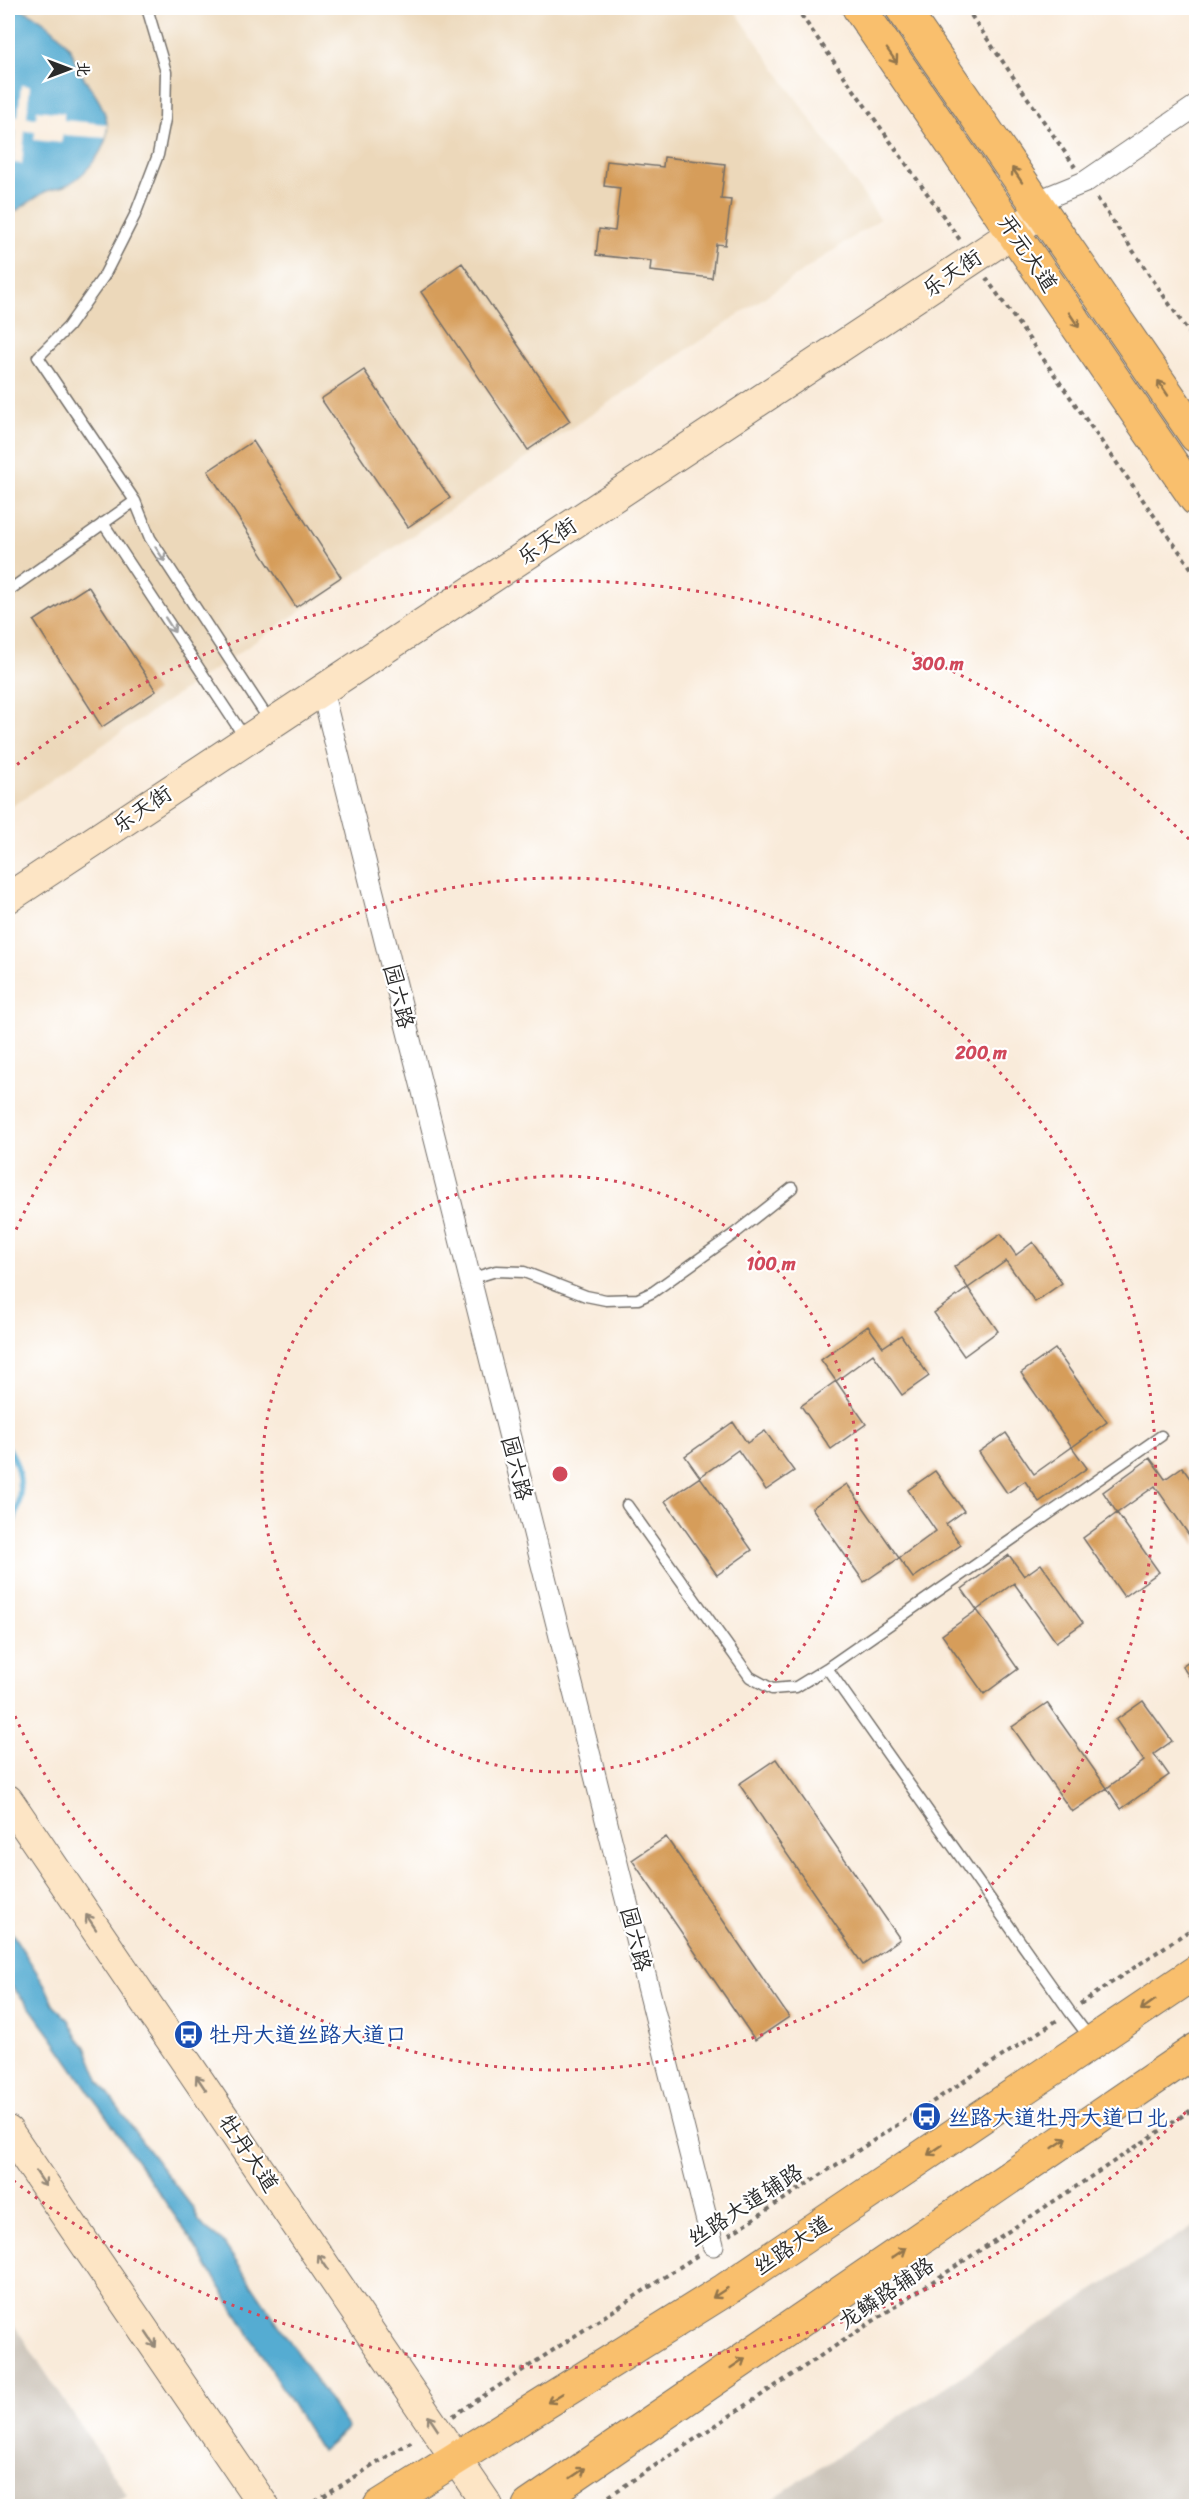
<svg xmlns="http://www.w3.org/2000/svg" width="1204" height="2514" font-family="Sriracha,'LXGW WenKai TC',sans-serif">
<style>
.built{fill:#ecd8ba}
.industrial{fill:#cbc3b8}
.water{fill:#55acd2;stroke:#406c7e;stroke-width:1.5}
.pier{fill:#f9ebda}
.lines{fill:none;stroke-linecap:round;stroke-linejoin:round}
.stream{stroke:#55acd2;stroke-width:6}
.building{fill:#d69d5a}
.lane-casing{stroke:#736e68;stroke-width:13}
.street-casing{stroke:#736e68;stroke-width:23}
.secondary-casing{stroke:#736e68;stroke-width:32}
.primary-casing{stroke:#736e68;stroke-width:35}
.path{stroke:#736e68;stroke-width:4;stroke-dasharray:4.5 4.5;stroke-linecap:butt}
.lane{stroke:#fff;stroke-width:10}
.street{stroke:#fff;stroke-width:21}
.secondary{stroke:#fde5c5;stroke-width:30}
.primary{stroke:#f9bf6d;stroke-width:33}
.oneway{stroke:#92754c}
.oneway2{stroke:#a0a0a0}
.oneway3{stroke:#948878}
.ring{fill:none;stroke:#d1495b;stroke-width:3;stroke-dasharray:3 6}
.labels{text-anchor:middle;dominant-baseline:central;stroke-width:4.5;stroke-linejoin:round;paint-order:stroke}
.street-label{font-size:22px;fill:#2b2b2b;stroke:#fff}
.transit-label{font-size:22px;fill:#164399;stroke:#fff;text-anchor:start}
.centre{fill:#d1495b;stroke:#fff;stroke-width:3}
.ring-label{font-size:18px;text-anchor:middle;font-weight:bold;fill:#d1495b;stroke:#fff;stroke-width:4.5;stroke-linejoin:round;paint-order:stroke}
</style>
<rect width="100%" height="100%" fill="#fff"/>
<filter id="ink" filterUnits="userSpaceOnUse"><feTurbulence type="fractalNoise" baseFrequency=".0167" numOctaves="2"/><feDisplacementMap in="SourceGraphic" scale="12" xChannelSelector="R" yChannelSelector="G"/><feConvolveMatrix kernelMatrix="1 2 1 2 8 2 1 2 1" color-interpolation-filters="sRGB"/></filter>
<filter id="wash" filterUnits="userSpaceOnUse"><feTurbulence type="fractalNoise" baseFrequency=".008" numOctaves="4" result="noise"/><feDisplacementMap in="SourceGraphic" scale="24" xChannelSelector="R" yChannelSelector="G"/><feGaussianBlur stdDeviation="1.35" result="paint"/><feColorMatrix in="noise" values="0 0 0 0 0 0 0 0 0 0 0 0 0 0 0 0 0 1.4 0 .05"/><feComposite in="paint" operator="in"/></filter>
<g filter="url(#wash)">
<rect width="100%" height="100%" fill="#f9ebda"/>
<path class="built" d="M8,8H733L880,219L8,809Z"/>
<path class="industrial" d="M1196,2224V2506H761Z
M8,2316L127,2495L110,2506H8Z"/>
<path class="water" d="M8,8C31,7 58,31 71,50C74,55 74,62 77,67C89,88 113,111 106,138C101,156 82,179 64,186C57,189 50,189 43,193C30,201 21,209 8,215Z
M8,1927L45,1985L54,2006L69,2020L77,2036L86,2047L100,2082L145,2146L193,2208L199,2221L206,2229L223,2242L348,2428L321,2451L188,2235L51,2036L28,2005L8,1982Z"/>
<path class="pier" d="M21,85L30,86L27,117L36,118L37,110L64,113V120L107,124L106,138L63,135L61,143L34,140L35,132L25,131L22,164L13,163L16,131L8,130V115L18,116Z"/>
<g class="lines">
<path class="stream" d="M8,1448C25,1473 23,1507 8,1532"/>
</g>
<g id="blocks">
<path class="building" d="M664,157L725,164L721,199L731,200L725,245L716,244L712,278L650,271L651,261L596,255L599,229L615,231L620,188L604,186L607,161L663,167Z
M462,263L570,421L528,450L421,292Z
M364,370L450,498L408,527L321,399Z
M253,441L341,577L296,607L208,471Z
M88,586L156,691L102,727L34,621Z
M1001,1234L1016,1255L1033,1242L1062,1283L1035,1302L1006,1261L968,1288L954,1267Z
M968,1288L998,1331L964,1356L934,1313Z
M868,1326L883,1347L901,1335L929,1376L902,1395L873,1354L836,1381L821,1360Z
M1055,1349L1107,1422L1072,1447L1021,1373Z
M836,1381L866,1424L831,1449L801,1406Z
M733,1422L747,1443L765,1431L794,1471L766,1490L738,1450L700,1477L752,1550L717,1575L665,1501L700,1477L685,1456Z
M1006,1433L1034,1474L1072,1447L1087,1468L1039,1502L1025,1481L1007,1493L979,1452Z
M1150,1458L1165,1479L1182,1467L1196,1487V1545L1155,1486L1117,1513L1103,1492Z
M935,1471L964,1511L946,1524L961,1545L913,1578L899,1558L936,1531L908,1490Z
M847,1484L899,1558L864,1582L812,1508Z
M1117,1513L1159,1572L1124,1597L1083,1538Z
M1009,1555L1024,1576L1041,1564L1083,1623L1056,1642L1014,1583L977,1610L962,1589Z
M977,1610L1018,1669L984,1694L942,1635Z
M1196,1656V1687L1182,1666Z
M1143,1701L1172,1741L1154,1754L1169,1775L1121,1809L1107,1788L1144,1761L1116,1720Z
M1047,1703L1107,1788L1072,1812L1012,1727Z
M776,1759L900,1939L863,1965L739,1784Z
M666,1837L789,2017L755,2040L632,1860Z"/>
</g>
</g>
<g filter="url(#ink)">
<use href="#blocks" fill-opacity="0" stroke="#736e68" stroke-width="1.5"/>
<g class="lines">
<defs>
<path id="lane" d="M135,501L150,538L271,723
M103,523L245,738
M8,591L135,501L38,357L68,327L104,276L135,215L158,155L165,119L166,72L147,8
M470,1279L496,1271L524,1272L586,1296L606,1300L638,1299L653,1292L734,1234L792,1188
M627,1505L750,1677L772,1689L796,1687L827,1668
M1090,2038L1070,2012L827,1668L1161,1436"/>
<path id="street" d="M1036,202L1085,182L1196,106
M322,690L713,2245"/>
<path id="secondary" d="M8,898L1014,232L1042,211
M8,1800L488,2506
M8,2131L264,2506"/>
<path id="primary" d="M859,8L1196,499
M902,8L1196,436
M380,2506L725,2290L1196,1972
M529,2506L1196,2050"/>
</defs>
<use href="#lane" class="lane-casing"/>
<use href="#street" class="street-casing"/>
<use href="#secondary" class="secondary-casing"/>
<use href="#primary" class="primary-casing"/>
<path class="path" d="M796,8L960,240
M966,8L1075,167
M1097,198L1196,343
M986,278L1196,575
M1080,2004L1196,1926
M729,2235L1059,2019
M453,2416L698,2255
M308,2506L414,2440
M594,2506L1196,2107"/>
<use href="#lane" class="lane"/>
<use href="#street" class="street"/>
<use href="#secondary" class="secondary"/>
<use href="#primary" class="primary"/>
</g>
<defs><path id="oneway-shaft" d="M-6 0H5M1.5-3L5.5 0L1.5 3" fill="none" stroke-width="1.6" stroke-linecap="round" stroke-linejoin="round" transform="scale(1.5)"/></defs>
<g class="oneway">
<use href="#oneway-shaft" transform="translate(892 56) rotate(55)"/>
<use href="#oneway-shaft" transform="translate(1017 175) rotate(-124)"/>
<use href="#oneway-shaft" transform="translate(1074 320) rotate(56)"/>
<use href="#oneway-shaft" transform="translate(1163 388) rotate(-124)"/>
<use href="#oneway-shaft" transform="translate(1148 2005) rotate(145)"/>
<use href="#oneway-shaft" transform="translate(1060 2143) rotate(-34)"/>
<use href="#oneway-shaft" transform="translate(935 2150) rotate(146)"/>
<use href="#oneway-shaft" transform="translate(899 2253) rotate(-34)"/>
<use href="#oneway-shaft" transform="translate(720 2293) rotate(147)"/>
<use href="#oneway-shaft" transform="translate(738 2363) rotate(-34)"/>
<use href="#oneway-shaft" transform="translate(555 2398) rotate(148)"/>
<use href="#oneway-shaft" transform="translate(578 2473) rotate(-34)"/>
</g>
<g class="oneway2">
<use href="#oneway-shaft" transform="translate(160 554) rotate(57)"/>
<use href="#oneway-shaft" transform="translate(170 625) rotate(57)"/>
</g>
<g class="oneway3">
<use href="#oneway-shaft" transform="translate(91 1922) rotate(-124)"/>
<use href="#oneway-shaft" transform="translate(201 2083) rotate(-124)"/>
<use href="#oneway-shaft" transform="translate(41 2179) rotate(56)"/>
<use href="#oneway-shaft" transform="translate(323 2262) rotate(-124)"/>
<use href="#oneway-shaft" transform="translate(151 2340) rotate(56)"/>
<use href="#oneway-shaft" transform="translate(433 2423) rotate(-124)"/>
</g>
</g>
<g class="ring">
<circle cx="560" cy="1474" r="298"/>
<path d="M9 1246A596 596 0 1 1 9 1702"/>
<path d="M1192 2106A894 894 0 0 1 10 2178M10 770A894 894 0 0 1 1192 842"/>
</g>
<defs>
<symbol id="bus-disc" viewBox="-11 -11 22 22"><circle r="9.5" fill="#1a4fb4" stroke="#fff"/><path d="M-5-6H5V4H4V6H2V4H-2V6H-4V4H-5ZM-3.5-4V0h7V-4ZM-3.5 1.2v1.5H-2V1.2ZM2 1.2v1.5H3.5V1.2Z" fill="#fff"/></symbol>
</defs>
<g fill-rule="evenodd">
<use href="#bus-disc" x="172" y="2018" width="33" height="33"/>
<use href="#bus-disc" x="910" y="2100" width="33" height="33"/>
</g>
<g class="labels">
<g class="street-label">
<text transform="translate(1028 253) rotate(56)">开元大道</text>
<text transform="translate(952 273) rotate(-34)">乐天街</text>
<text transform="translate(547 541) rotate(-34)">乐天街</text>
<text transform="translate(142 809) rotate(-34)">乐天街</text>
<text transform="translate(399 996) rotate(76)">园六路</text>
<text transform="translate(517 1468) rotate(76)">园六路</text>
<text transform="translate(636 1939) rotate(76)">园六路</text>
<text transform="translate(249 2153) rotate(56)">牡丹大道</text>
<text transform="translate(745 2205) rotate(-33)">丝路大道辅路</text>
<text transform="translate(792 2245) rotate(-34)">丝路大道</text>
<text transform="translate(886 2293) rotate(-34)">龙鳞路辅路</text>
</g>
<g class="transit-label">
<text x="209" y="2034">牡丹大道丝路大道口</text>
<text x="948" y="2117">丝路大道牡丹大道口北</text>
</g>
</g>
<circle cx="560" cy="1474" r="9" class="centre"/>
<g class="ring-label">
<text x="938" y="670">300 m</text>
<text x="981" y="1059">200 m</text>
<text x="771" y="1270">100 m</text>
</g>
<rect width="1204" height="2514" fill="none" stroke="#fff" stroke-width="30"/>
<g transform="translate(69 69) rotate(90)" stroke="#ffffff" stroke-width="4.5" paint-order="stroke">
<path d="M0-4.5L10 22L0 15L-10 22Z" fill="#2b2b2b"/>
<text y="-9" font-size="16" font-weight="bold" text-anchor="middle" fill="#2b2b2b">北</text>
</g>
</svg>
